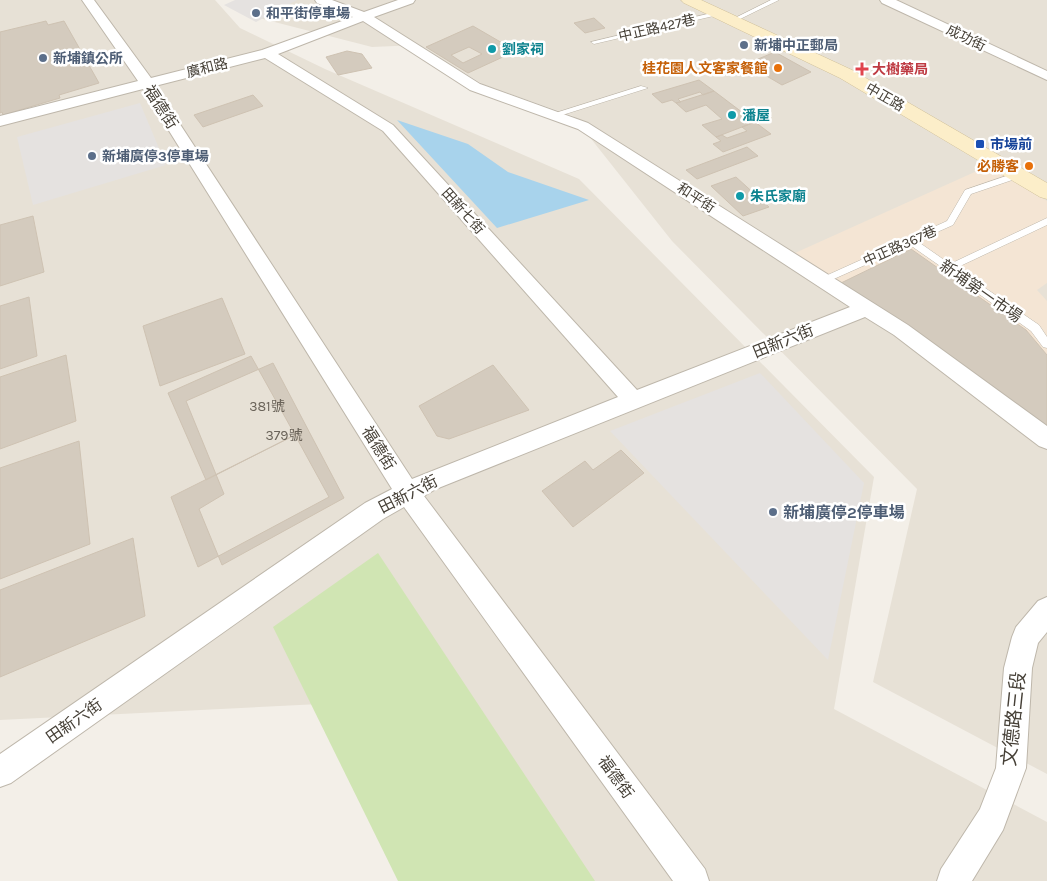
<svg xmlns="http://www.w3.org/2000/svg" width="1047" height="881" font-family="Karla,'Noto Sans TC',sans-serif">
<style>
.residential{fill:#e7e1d6}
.commercial{fill:#f4e5d4}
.green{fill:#d0e5b3}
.parking{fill:#e5e2e0}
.water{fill:#a8d3ec}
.building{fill:#d4cbbe;stroke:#cec2b2;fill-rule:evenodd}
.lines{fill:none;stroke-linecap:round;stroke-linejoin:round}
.lane-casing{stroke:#beb7ab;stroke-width:1}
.street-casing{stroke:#beb7ab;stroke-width:2}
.secondary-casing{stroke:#d0c09a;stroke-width:1}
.lane{fill:#fff;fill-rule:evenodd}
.street{fill:#fff;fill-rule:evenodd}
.secondary{fill:#fceec9;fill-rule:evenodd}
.service-dot{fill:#5c6f8a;stroke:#fff;stroke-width:2}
.culture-dot{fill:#0f9aa8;stroke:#fff;stroke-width:2}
.food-dot{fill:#e8710a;stroke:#fff;stroke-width:2}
.health-dot{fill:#e0444e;stroke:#fff;stroke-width:2}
.transit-dot{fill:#1a4fb4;stroke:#fff;stroke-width:2}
.labels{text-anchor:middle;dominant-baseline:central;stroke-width:5;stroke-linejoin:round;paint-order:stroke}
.far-service-label{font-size:14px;font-weight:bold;fill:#4e5e75;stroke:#fff;text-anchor:start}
.far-street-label{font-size:14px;fill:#464037;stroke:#fff}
.far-culture-label{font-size:14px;font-weight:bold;fill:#0d838f;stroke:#fff;text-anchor:start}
.far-food-label{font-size:14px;font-weight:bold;fill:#c56008;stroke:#fff;text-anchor:end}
.far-health-label{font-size:14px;font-weight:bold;fill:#be3a42;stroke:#fff;text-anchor:start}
.far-transit-label{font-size:14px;font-weight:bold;fill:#164399;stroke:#fff;text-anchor:start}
.number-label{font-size:14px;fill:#6a6359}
.street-label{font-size:16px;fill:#464037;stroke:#fff}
.service-label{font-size:16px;font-weight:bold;fill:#4e5e75;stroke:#fff;text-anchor:start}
.near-street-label{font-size:19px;fill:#464037;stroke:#fff}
</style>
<rect width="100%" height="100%" fill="#f3efe8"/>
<path class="residential" d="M0,0H215L240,28L325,69L579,179L874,477L834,709L1047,822V881H452L360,702L0,720Z
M236,0H1047V774L873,682L917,489L672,241L573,116L484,85L418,45L372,47L251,16Z"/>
<path class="commercial" d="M988,166L1047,201V283L1037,290L1047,301V430L795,253Z"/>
<path class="green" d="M378,553L595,881H398L273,627Z"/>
<path class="parking" d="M235,0H297L256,22L224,5Z
M140,103L166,165L33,205L17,137Z
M760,373L864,483L828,660L610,431Z"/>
<path class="water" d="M397,120L468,144L508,172L589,200L497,228Z"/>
<path class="building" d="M594,18L605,28L585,33L574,23Z
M46,21L48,25L64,21L99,83L59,95L60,98L3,115L2,112L0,113V32Z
M473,26L516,51L468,73L426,47ZM469,47L482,54L463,63L451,55Z
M347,51L362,54L372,68L338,75L326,57Z
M775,52L811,72L782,85L746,64Z
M699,80L714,91L703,95L700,92L678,99L681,102L676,103L672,100L662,103L652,94Z
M714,91L755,122L716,137L702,125L722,119L706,105L686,112L676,103Z
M253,95L263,106L203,127L194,115Z
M755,122L771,134L723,152L713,144L721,141L716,137L722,135L727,138L747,131L742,127Z
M747,147L758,156L697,179L686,170Z
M736,177L769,207L743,216L711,186Z
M33,216L44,272L0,286V225Z
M911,249L1026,330L1047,355V428L917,331L841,283Z
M29,297L37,356L0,369V306Z
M222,298L245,354L160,386L143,326Z
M66,355L76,421L0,449V377Z
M251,356L295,435L206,480L168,393Z
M273,363L344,498L222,565L199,509L224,494L186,401Z
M493,365L529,410L449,439L437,436L419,406Z
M295,435L329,497L198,567L171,497Z
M79,441L90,544L0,579V468Z
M621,450L644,473L573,527L542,491L585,461L593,470Z
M133,538L145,616L0,677V590Z"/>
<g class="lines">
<defs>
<path id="lane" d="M771,0H779L736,21L731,20Z
M720,11L723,13L722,14L594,44L591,42Z
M641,86L648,88L556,117L549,115Z
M1018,172L1022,175L1021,177L971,194L953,225L917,241L950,264L1047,218V225L956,268L1039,325L1047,337V348L1043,347L1031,331L948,272L944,271L943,268L910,245L827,282H821L819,280L821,278L947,221L965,190Z"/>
<path id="street" d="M82,0H94L151,78L262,50L353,17L317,3L315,0H332L364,12L398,0H415L413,3L374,17L480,84L588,123L908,325L1047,426V449L1039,446L894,335L865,317L436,489L424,496L705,869L709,881H673L404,507L383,519L11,783L0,787V754L365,503L392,489L143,89L0,126V116L138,81ZM363,21L470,90L578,129L850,307L637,390L393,125L278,54ZM265,58L383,131L618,397L412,479L155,86Z
M880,0H896L1047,71V80L882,3Z
M1047,597V632L1038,643L1032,668L1026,768L1003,830L972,881H937L941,869L980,809L996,768L1004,668L1012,637L1016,627L1038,601Z"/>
<path id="secondary" d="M681,0H701L852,70L1047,183V199L1040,197L840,78L684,3Z"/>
</defs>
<use href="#lane" class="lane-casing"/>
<use href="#street" class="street-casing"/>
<use href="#secondary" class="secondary-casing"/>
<use href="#lane" class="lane"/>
<use href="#street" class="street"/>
<use href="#secondary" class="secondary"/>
</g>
<g class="service-dot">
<circle cx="256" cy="13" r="5"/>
<circle cx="744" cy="45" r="5"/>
<circle cx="43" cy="58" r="5"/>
<circle cx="92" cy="156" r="5"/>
<circle cx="773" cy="512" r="5"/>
</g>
<g class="culture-dot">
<circle cx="492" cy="49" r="5"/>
<circle cx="732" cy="115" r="5"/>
<circle cx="740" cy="196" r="5"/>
</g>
<g class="food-dot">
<circle cx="778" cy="68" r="5"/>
<circle cx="1029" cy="166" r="5"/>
</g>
<path class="health-dot" d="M859.5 61.5h5v5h5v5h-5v5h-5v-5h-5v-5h5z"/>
<rect class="transit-dot" x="975" y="139" width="10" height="10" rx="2.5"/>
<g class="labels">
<g class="far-service-label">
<text x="266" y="13">和平街停車場</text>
<text x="754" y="45">新埔中正郵局</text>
<text x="53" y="58">新埔鎮公所</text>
<text x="102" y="156">新埔廣停3停車場</text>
</g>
<g class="far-street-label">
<text transform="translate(657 28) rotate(-13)">中正路427巷</text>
<text transform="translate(966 38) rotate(26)">成功街</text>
<text transform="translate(207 68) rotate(-14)">廣和路</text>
<text transform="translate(885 97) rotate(30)">中正路</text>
<text transform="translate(696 198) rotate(33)">和平街</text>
<text transform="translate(463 211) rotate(48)">田新七街</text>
<text transform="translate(900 246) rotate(-24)">中正路367巷</text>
</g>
<g class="far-culture-label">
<text x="502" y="49">劉家祠</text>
<text x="742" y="115">潘屋</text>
<text x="750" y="196">朱氏家廟</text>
</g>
<g class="far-food-label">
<text x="768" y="68">桂花園人文客家餐館</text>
<text x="1019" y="166">必勝客</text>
</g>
<g class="far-health-label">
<text x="872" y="69">大樹藥局</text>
</g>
<g class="far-transit-label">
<text x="990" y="144">市場前</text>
</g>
<g class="number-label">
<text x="267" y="406">381號</text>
<text x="284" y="435">379號</text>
</g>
<g class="street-label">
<text transform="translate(161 107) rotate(57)">福德街</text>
<text transform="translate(981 291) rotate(35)">新埔第一市場</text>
<text transform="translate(783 341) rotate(-22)">田新六街</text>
<text transform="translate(379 448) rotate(58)">福德街</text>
<text transform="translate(408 494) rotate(-27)">田新六街</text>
<text transform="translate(74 721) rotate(-35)">田新六街</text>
<text transform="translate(616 777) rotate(54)">福德街</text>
</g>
<g class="service-label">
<text x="783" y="512">新埔廣停2停車場</text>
</g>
<g class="near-street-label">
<text transform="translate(1014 719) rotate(-84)">文德路三段</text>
</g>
</g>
</svg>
